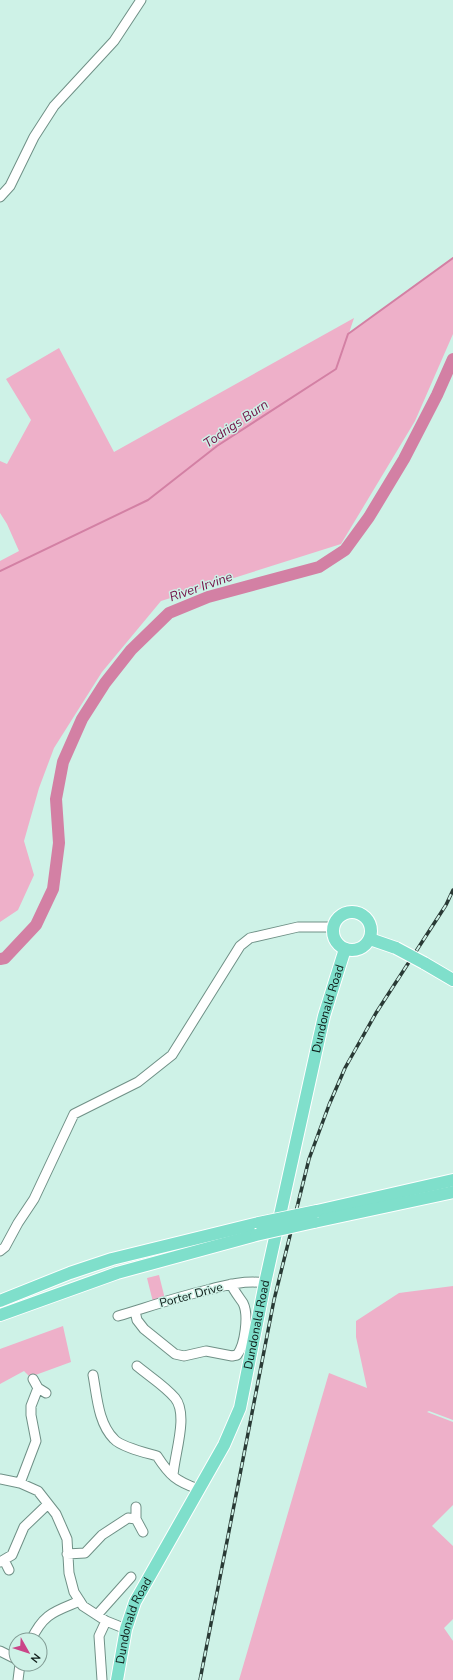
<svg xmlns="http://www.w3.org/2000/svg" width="453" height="1680" font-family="'Nunito Sans',sans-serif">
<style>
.green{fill:#eeb0c9}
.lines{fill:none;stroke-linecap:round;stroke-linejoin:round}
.stream{stroke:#d380a4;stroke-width:2}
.river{stroke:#d380a4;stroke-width:12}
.minor-casing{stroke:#6f9086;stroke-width:11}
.major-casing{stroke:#fff;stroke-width:14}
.minor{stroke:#fff;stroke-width:9}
.major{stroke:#7fdfcb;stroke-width:12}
.rail-casing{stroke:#293a35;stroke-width:3.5}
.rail{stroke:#cef2e7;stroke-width:2;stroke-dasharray:6;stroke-linecap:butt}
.major-bridge-casing{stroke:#fff;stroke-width:14;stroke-linecap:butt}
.major-bridge{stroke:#7fdfcb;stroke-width:12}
.labels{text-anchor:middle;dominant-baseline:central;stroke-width:3;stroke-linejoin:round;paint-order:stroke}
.street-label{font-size:12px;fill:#0d1b17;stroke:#cef2e7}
.water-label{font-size:13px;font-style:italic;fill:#731047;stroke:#cef2e7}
</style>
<rect width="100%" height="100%" fill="#cef2e7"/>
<path class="green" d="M453,257V334L415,421L341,544L161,601L102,672L54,748L39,788L24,841L34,875L18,910L0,922V561L19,551L7,524L0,513V461L7,464L31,420L6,379L59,348L114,452L354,318L349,333Z
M159,1275L165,1299L153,1302L147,1278Z
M453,1286V1420L429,1411L427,1412L453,1422V1505L432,1526L453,1546V1619L444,1628L453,1641V1680H239L329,1373L367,1388L356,1337V1321L399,1293Z
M63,1326L71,1362L30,1377L24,1371L0,1384V1349Z"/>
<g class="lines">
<path class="stream" d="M0,571L148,500L217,446L336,369L348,334L453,258"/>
<path class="river" d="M0,959L5,958L36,925L53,889L59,843L56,799L63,762L82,719L105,683L131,650L169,613L208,597L319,567L345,550L369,517L404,459L437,395L453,359"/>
<defs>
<path id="minor" d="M0,197L10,186L34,137L54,106L114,41L141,0
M0,1251L5,1247L18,1223L34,1199L74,1114L138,1082L172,1055L240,946L250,938L298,927H334
M135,1311L137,1320L144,1329L175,1354L184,1356L206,1351L232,1356L237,1355C245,1345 249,1315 243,1303C239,1297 234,1291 231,1284
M118,1316C148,1307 177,1297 207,1290C226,1285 246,1280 265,1283
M137,1366C149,1376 165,1386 175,1398C189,1415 174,1455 173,1476
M93,1375C97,1396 98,1423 114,1439C121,1447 147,1453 157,1456C170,1476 176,1481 198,1489
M33,1379L38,1388
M0,1479L20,1483L38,1491L56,1514L67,1539L69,1573L74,1592L83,1606L106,1621L126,1629
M20,1483L36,1441L31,1415V1406L38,1388L46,1393
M136,1519V1507
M67,1554L85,1553L102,1535L128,1518L136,1519L143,1532
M4,1560L9,1570
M0,1562L12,1555L24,1527L48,1504
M97,1615L131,1577
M31,1640C44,1613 54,1612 80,1601
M0,1651L16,1659
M18,1680L20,1664
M102,1680L99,1636L106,1621"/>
<g id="major">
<circle cx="352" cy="931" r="19"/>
<path d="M370,939L396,948"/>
<path d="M424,963L453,980"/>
<path d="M317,1211L453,1180"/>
<path d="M314,1222L453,1192"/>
<path d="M0,1301L70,1273L112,1259L259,1223"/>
<path d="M0,1315L117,1273L256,1235"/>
<path id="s1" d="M117,1680L126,1629L135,1602L224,1445L240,1408L265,1283L324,1016L345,949"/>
</g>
</defs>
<use href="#minor" class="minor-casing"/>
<use href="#major" class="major-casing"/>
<use href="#minor" class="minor"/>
<use href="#major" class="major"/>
<defs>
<path id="rail" d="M200,1680L274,1300L309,1159L329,1105L345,1068L376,1013L446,905L453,890"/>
</defs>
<use href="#rail" class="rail-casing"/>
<use href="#rail" class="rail"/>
<defs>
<path id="major-bridge" d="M396,948L424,963
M259,1223L317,1211
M256,1235L314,1222"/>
</defs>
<use href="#major-bridge" class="major-bridge-casing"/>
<use href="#major-bridge" class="major-bridge"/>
</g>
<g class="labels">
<g class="street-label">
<text stroke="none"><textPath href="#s1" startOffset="710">Dundonald Road</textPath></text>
<text transform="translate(191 1295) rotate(-15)">Porter Drive</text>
<text stroke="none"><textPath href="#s1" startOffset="386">Dundonald Road</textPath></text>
<text stroke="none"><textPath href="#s1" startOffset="62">Dundonald Road</textPath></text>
</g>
<g class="water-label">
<text transform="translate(236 424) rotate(-34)">Todrigs Burn</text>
<text transform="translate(201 587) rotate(-19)">River Irvine</text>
</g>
</g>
<g transform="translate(28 1652) rotate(129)"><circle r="19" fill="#cef2e7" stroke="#819c94"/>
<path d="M0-3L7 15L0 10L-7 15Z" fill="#ca4588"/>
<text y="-6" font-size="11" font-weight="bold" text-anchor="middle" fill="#0d1b17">N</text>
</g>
</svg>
